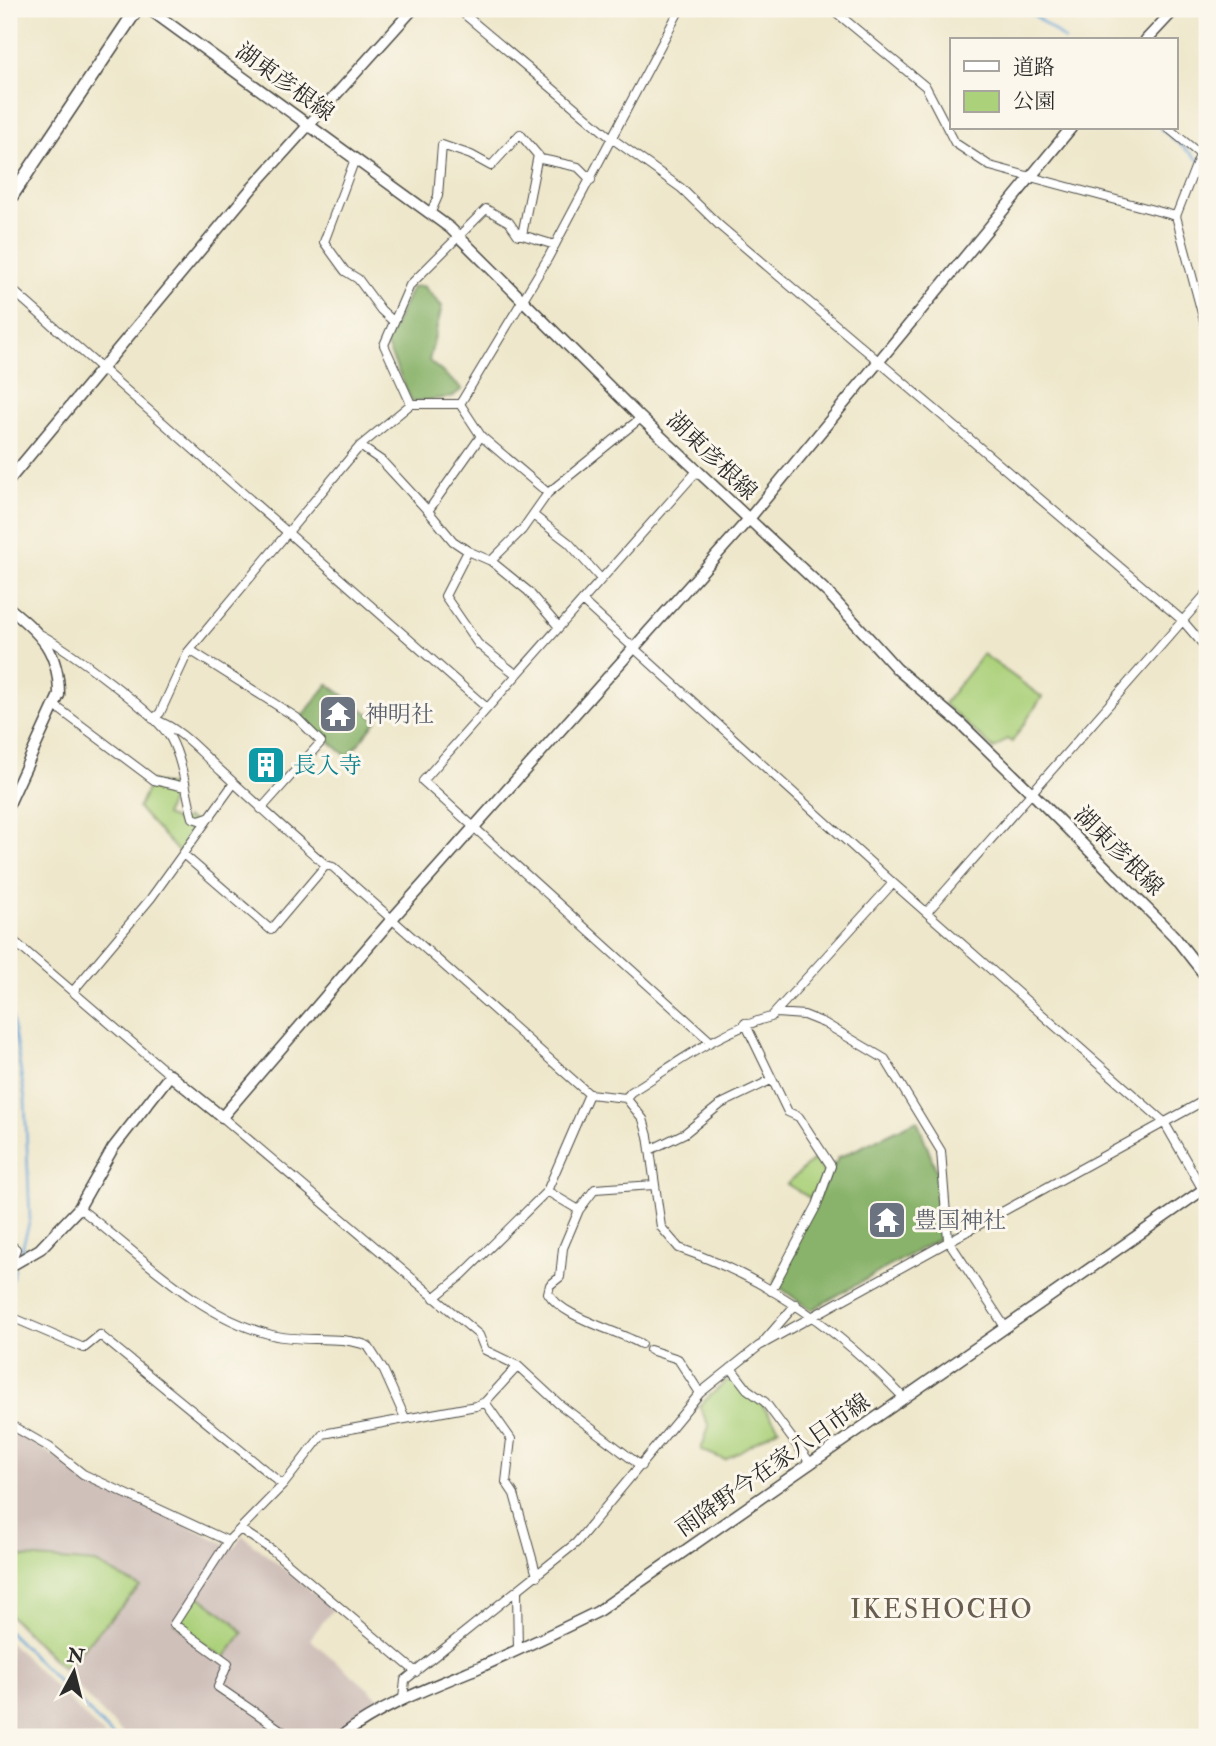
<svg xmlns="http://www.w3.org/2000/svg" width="1216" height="1746" font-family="'IM FELL Double Pica','Noto Serif JP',serif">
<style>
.industrial{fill:#cfc0ba}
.green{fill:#acd17b;stroke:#6c7e53;stroke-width:2}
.forest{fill:#89b36b;stroke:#5a6f4b;stroke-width:2}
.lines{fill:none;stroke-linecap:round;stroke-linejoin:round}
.stream{stroke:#65a1d5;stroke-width:2.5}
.street-casing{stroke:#484743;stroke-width:10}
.secondary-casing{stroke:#484743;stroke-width:13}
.primary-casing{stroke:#484743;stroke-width:15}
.street{stroke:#fff;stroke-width:8}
.secondary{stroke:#fff;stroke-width:10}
.primary{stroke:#fff;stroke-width:12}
.labels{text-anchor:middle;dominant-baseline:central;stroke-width:6;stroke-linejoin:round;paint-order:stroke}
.street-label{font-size:23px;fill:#2b2b2b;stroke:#fbf7ec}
.worship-label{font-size:23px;fill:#5b616d;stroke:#fbf7ec;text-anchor:start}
.culture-label{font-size:23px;fill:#0d838f;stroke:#fbf7ec;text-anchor:start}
.quarter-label{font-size:26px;letter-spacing:2px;fill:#695d4f;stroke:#fbf7ec}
</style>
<rect width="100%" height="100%" fill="#fbf7ec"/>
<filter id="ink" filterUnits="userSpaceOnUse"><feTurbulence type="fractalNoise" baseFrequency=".0143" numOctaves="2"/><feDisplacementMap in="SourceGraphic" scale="14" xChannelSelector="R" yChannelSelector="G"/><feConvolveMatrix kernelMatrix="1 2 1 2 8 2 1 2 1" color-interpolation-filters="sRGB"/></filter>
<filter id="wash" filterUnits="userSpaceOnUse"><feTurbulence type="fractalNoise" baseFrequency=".00686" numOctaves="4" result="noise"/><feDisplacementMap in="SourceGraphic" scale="28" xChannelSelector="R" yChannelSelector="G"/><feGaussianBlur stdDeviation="1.57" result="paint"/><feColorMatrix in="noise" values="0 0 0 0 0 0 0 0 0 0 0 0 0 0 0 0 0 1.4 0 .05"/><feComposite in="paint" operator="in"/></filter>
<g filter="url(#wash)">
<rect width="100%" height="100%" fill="#eee7cb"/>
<path class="industrial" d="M9,1427L66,1464L68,1469L234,1548L242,1535L333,1609L310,1639L380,1699L329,1737H126L9,1617Z
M9,1641L106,1737H9Z"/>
<path class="green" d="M983,654L1042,697L1012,742L1007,739L994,749L944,704Z
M151,781L176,787L178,792L172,797L165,815L183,823L186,818L195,822L198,830L181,855L138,808Z
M814,1159L825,1173L810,1198L787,1184Z
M733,1375L759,1401L779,1428L725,1460L701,1450L709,1426L699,1406Z
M13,1556L96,1563L140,1587L66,1666H61L9,1614V1561Z
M196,1594L233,1621L243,1633L224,1658L175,1623Z"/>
<path class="forest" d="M423,286L442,306L429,361L462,389L452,397L412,402L386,344L412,287Z
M328,684L377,720L348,757L301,718Z
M917,1120L938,1175L940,1238L811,1310L774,1283L838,1158Z"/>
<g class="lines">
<path class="stream" d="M1026,9L1065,40
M1160,128L1207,167
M9,998L25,1099L30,1220L20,1256
M9,1289L15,1269
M9,1632L114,1737"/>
</g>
</g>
<g filter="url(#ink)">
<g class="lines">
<defs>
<path id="street" d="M458,9L610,137L681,188L720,226L1182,620L1207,649
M832,9L926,87L955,143L990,166L1176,216
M1168,128L1207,160
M538,155L522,235L555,245
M1200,155L1176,216L1207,332
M355,159L324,242L345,271L358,279L381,310L394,322
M431,212L438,196L442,145L471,155L491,166L520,134L541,159L578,167L591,180
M9,287L487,708
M411,404L384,345L410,285L486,209L509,222L518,235H522
M460,404L548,258L680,9
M460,404L481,436L548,493L641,418
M360,446L382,461L428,511
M698,470L423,781L711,1042
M533,515L569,543L601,579
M468,551L453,541L428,511L481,436
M491,561L528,591L558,626
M582,601L893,883L1164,1122L1207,1197
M40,634C67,649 158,714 171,739C183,762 186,793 193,818L199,820L211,816
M190,650L297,718L321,742L261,809
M517,675L478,644L445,596L468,551L491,561L522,530L548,493
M54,705L154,780L185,787
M153,719C180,727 201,753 221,771C256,803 290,834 326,865L333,867L589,1094L626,1098L631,1092C676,1064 720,1030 771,1017L893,883
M153,719L160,713L188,652L360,446L411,404H460
M183,854L271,930L326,865
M928,911L1207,593
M9,937L170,1075
M74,990L151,898L234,783
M776,1013L804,1015L824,1023L885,1059L941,1151L948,1240L1005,1327
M745,1023L788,1112L799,1117L831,1166L817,1205L771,1291
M626,1098L643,1119L648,1136L661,1227L679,1248C771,1280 838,1329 904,1398
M222,1117L479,1335L485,1350L518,1366L559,1404L641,1466
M650,1150L685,1133L721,1104L771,1080
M547,1191L579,1210L563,1248L560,1277L550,1285L548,1293C563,1318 614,1329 641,1344
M79,1208C139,1253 197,1317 272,1335C303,1343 338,1334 368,1346L384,1371L405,1418
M579,1210L595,1189L654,1185
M9,1243L16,1249L9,1268
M434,1298L462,1275L547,1191L589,1094
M9,1316L84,1348L100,1335L283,1485
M764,1341L796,1304
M650,1350L678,1359L700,1393
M731,1368L747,1389L765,1402L811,1464
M485,1402L511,1439L506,1482L514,1494L537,1576
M9,1424L49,1447L83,1474L228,1541
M240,1529L228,1541L174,1624L228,1663L218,1687L291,1737
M517,1592L518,1650
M416,1672L272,1550L240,1529L283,1485L323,1434L476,1406L485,1402L518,1366
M403,1699L405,1680L576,1543L700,1393L759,1346L1207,1099"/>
<path id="secondary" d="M149,9L450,228L641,418L828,593L897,669L960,723L1033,794L1174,936L1207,978
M1146,40L1175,9
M9,480L252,188L413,9
M9,608C41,634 59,651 59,695L9,804
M9,1267L40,1249L79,1208L113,1148L170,1075L222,1117L392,919L748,520L1071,128
M340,1737C382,1705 431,1687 480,1667C519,1650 558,1631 597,1612L1207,1187"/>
<path id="primary" d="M9,200L137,9"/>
</defs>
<use href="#street" class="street-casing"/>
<use href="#secondary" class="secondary-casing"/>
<use href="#primary" class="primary-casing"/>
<use href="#street" class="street"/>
<use href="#secondary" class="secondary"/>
<use href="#primary" class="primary"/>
</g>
</g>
<defs>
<symbol id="temple-square" viewBox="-11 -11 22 22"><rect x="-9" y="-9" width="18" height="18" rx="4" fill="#6b7280" stroke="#fbf7ec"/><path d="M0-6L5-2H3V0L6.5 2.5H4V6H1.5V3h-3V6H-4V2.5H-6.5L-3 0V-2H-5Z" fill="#fff"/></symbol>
<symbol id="building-square" viewBox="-11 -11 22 22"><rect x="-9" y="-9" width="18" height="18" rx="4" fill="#0f9aa8" stroke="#fbf7ec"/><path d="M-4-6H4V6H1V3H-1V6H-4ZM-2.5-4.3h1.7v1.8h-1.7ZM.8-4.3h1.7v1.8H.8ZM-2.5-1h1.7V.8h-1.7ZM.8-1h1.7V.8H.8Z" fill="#fff"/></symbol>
</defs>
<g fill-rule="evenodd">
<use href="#temple-square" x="316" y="692" width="44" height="44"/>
<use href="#building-square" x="244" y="743" width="44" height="44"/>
<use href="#temple-square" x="865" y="1198" width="44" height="44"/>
</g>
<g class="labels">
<g class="street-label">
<text transform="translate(285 82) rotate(36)">湖東彦根線</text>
<text transform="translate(712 456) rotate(44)">湖東彦根線</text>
<text transform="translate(1119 851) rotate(45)">湖東彦根線</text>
<text transform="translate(773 1465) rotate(-35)">雨降野今在家八日市線</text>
</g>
<g class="worship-label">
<text x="365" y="714">神明社</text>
<text x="914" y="1220">豊国神社</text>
</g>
<g class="culture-label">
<text x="293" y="765">長入寺</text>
</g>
<g class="quarter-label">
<text x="942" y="1610">IKESHOCHO</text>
</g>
</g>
<rect width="1216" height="1746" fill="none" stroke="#fbf7ec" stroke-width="35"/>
<rect x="950" y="38" width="228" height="91" fill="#fbf7ec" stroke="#a8a59f" stroke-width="2"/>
<rect x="964" y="61" width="35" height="10" fill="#ffffff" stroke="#a8a59f" stroke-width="2"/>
<text x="1013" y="74" font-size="21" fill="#2b2b2b">道路</text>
<rect x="964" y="91" width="35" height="21" fill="#acd17b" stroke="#a8a59f" stroke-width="2"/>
<text x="1013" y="108" font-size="21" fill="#2b2b2b">公園</text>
<g transform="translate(74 1672) rotate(7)" stroke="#fbf7ec" stroke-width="5" paint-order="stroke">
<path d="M0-5L12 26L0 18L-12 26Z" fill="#2b2b2b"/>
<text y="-10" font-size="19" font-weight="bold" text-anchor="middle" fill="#2b2b2b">N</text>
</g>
</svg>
